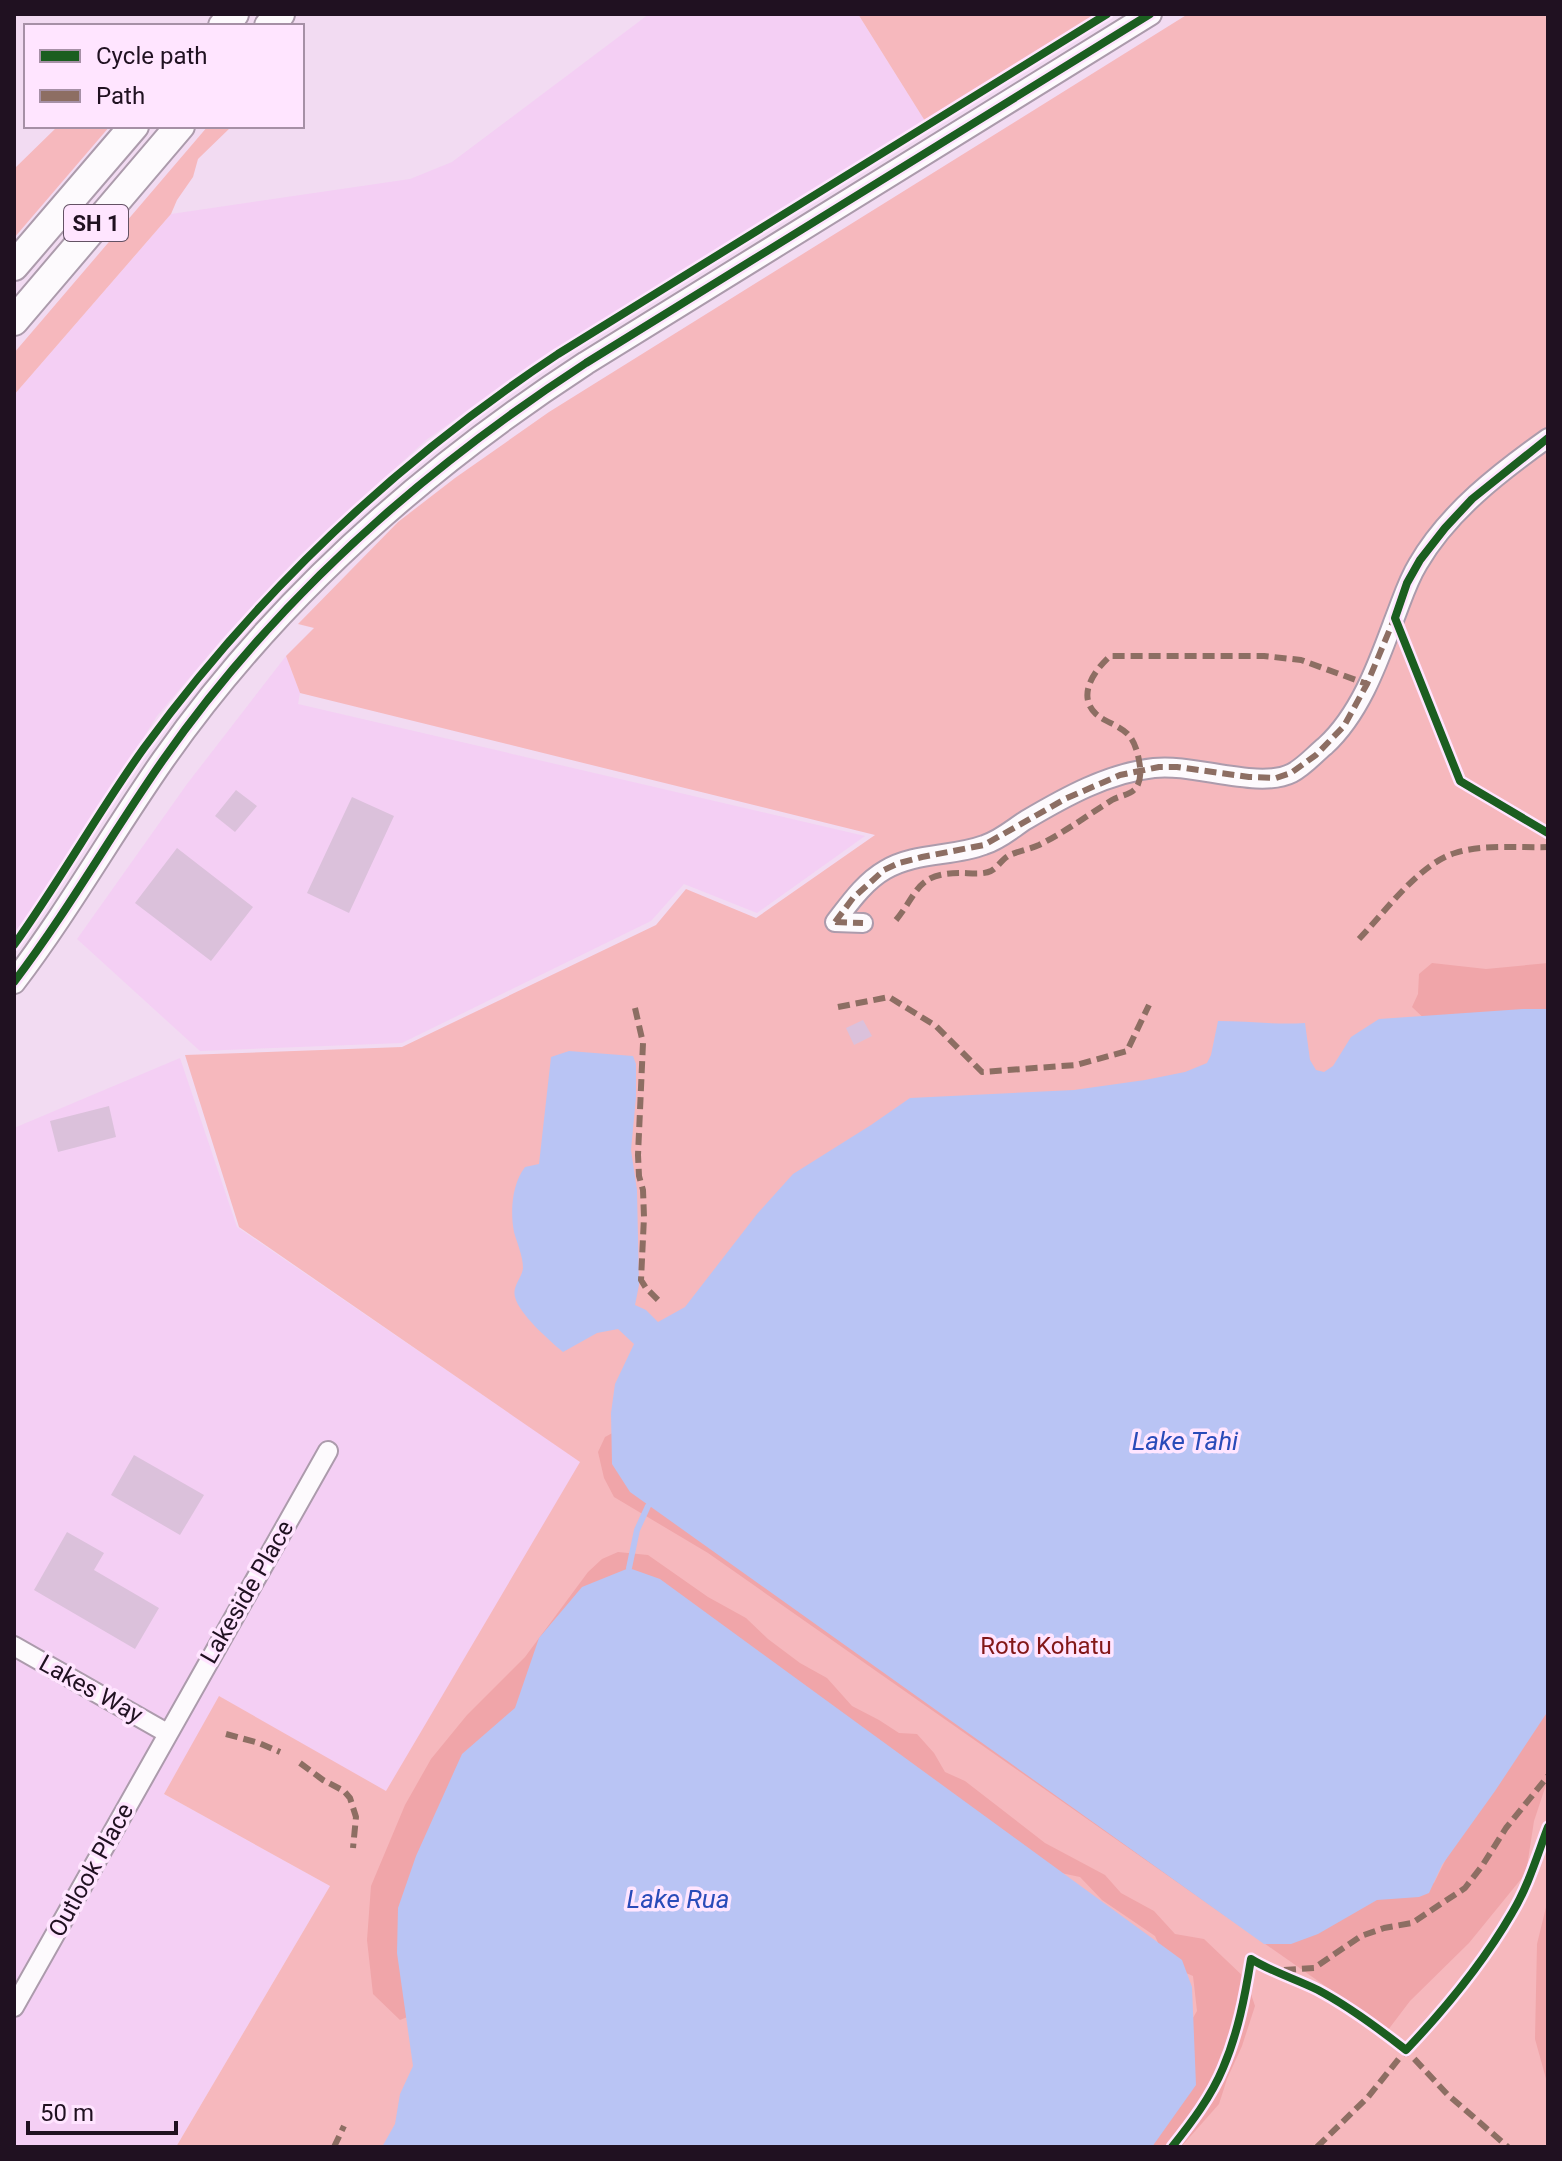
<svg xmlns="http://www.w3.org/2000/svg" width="1562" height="2161" font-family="Roboto,sans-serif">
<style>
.built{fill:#f4cff4}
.green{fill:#f6b8bd}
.forest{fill:#f0a5a9}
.water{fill:#b9c4f4}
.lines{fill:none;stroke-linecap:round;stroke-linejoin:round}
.stream{stroke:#b9c4f4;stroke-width:6}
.building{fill:#dbc1db}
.minor-casing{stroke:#ac9bac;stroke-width:22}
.tertiary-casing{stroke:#ac9bac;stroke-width:26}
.trunk-casing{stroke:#ac9bac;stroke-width:32}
.minor{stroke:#fdfafd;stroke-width:18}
.tertiary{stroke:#fdfafd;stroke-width:22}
.trunk{stroke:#fdfafd;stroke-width:28}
.quiet{stroke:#8d6e63;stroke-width:6;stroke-dasharray:12 6;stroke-linecap:butt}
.cycleway-casing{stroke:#ffe5ff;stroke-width:13}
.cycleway{stroke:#1b5e20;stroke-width:8}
.labels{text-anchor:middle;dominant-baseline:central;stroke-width:7;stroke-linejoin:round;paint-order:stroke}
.shield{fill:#ffe5ff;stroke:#635164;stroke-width:2}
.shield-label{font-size:22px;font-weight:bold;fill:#201121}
.street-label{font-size:24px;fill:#201121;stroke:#ffe5ff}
.park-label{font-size:24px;fill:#831718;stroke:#ffe5ff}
.water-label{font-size:26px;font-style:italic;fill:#294bb9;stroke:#ffe5ff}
</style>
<rect width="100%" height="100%" fill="#f2dbf2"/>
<path class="built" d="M649,14H858L925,121L536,362L426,440L297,558L222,639L157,716L55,877L14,934V395L171,214L410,179L452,162Z
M286,656L300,693L298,704L865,836L757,913L684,884L651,921L402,1043L200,1051L77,939L187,784Z
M180,1058L237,1227L581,1462L386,1792L220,1697L164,1794L330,1886L176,2147H14V1128Z"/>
<path class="green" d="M858,14H1101L925,121Z
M1188,14H1548V2147H176L330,1886L164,1794L219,1696L386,1791L580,1462L239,1227L185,1055L402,1047L656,925L686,889L756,918L875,835L300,693L286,656L314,628L298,624L398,522L455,478L549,412Z
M58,126H110L14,238V169Z
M208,126H232L198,159L193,177L177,200L171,214L14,395V353Z"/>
<path class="forest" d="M1432,963L1486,969L1548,963V1014L1429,1023L1412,1007L1418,994L1419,974Z
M620,1429L1383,1895L1434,1883L1466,1819L1548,1694V1779L1534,1821L1526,1873L1469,1943L1410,2001L1388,2030L708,1553L614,1497L604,1478L598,1452L605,1437Z
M618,1552L648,1555L708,1597L746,1618L768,1639L800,1663L827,1678L852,1706L879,1720L899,1733L917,1734L934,1753L945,1772L965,1781L1045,1843L1105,1875L1121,1893L1154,1911L1175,1934L1204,1939L1246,1979L1255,2006L1242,2046L1227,2079L1219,2104L1181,2147H1102L1167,2062L1197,2011L1193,1976L1168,1965L1155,1936L1102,1900L1080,1877L1061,1873L430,2008L400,2020L373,1994L367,1940L371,1886L405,1805L431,1759L467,1715L525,1657L588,1572L602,1559Z
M1548,1899V2086L1535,2039L1537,1944Z"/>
<path class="water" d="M1523,1009H1548V1711L1495,1791L1442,1865L1429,1893L1419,1897L1377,1900L1318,1934L1291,1944H1264L630,1492L612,1464L611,1413L615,1384L634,1344L618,1329L597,1333L563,1352C549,1340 519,1314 515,1297C512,1286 522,1278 523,1268C523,1256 517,1243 514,1232C510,1211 512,1184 525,1167L539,1164L551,1057L569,1051L633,1056L636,1064V1097L631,1150L637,1190L639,1285L635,1305L646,1310L658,1322L685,1307L757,1214L793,1174L871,1125L910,1098L1074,1090L1145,1080L1185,1072L1207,1063L1211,1055L1218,1021C1247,1021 1276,1025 1305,1023L1310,1060L1316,1070L1324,1072L1333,1066L1351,1037L1379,1019Z
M629,1568L660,1579L1182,1960L1192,1987L1196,2085L1152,2147H382L395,2124L400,2094L413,2066L397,1953L398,1908L416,1856L462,1754L515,1708L539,1638L582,1587Z"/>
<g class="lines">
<path class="stream" d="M629,1568L637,1530L648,1506"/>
</g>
<path class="building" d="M236,790L257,806L235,832L215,816Z
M352,797L394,816L349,913L307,893Z
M177,848L253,907L211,961L135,903Z
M863,1020L872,1036L854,1045L846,1028Z
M109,1106L116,1137L58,1152L50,1121Z
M134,1455L204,1495L180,1535L111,1495Z
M67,1532L104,1553L94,1570L159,1608L135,1649L34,1590Z"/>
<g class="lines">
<defs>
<path id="minor" d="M835,922C849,904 864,882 885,870C915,852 952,857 984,845C1000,840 1012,829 1026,820C1065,797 1108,773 1154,768C1193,763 1259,790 1292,773C1305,766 1314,755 1325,746C1360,714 1378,663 1394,620C1402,600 1407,582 1418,564C1448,512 1500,472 1548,438
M835,922L863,923
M14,1646L167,1733
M14,2007L328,1451"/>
<path id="tertiary" d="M14,982C68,911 112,833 163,760C275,600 423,469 586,363L1150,14"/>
<path id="trunk" d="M223,26L234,14
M269,26L280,14
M14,266L134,126
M14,321L180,126"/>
</defs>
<use href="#minor" class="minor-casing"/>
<use href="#tertiary" class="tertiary-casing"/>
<use href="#trunk" class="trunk-casing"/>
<use href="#minor" class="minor"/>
<use href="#tertiary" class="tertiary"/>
<use href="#trunk" class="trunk"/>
<path class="quiet" d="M896,920C919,892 916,873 961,873C969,873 983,875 991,871C998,867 1002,859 1010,855C1019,851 1030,849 1039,845C1065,832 1088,815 1112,800C1119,796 1129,795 1134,790C1140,785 1141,774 1140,767C1139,758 1136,745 1131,738C1123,726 1106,723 1096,714C1076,695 1095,670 1110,656H1264L1301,660L1367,684
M835,922L853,898L884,870L899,863L922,857L984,845L1065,799L1120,775L1159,767H1177L1249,777L1276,778L1291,773L1316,755L1344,726L1367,684L1395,617
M835,922L863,923
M1359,939C1385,912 1419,864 1455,853C1483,844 1519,848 1548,847
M838,1007L889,997L936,1026L982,1072L1076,1065L1127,1051L1149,1005
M635,1008L643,1043L638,1155L639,1176L643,1190L644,1217L641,1280L646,1288L659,1301
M226,1734L259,1743L280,1752
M300,1763L323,1780L344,1791L350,1798L356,1817L353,1848
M1284,1970L1314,1968L1361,1936L1384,1928L1412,1923L1465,1888L1482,1866L1506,1828L1548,1776
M334,2147L344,2126
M1317,2147L1368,2097L1406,2050L1447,2094L1508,2147"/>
<defs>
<path id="cycleway" d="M1548,438L1472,499L1445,528L1420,560L1407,583L1395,618L1460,781L1548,833
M14,945C60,881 98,812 144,748C258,592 397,461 558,354L1107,14
M14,982C68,911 112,833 163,760C275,600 423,469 586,363L1150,14
M1172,2147C1191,2123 1211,2097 1223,2068C1238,2033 1245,1996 1251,1959C1272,1972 1296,1979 1318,1990C1350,2007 1378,2028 1406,2050C1446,2008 1483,1963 1512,1913C1528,1887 1537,1856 1548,1827"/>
</defs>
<use href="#cycleway" class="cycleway-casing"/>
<use href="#cycleway" class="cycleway"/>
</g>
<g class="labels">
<rect class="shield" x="64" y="205" width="64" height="36" rx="6"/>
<g class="shield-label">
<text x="96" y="223">SH 1</text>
</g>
<g class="street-label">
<text transform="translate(247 1592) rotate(-60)">Lakeside Place</text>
<text transform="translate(91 1689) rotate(29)">Lakes Way</text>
<text transform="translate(91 1870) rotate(-61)">Outlook Place</text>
</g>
<g class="park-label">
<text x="1046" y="1646">Roto Kohatu</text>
</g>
<g class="water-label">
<text x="1185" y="1441">Lake Tahi</text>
<text x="678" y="1899">Lake Rua</text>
</g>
</g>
<rect width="1562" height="2161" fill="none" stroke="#201121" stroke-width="32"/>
<rect x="24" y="24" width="280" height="104" fill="#ffe5ff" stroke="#a690a6" stroke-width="2"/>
<rect x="40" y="50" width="40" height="12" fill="#1b5e20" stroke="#a690a6" stroke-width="2"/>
<text x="96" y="64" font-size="24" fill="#201121">Cycle path</text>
<rect x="40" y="90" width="40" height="12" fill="#8d6e63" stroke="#a690a6" stroke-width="2"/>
<text x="96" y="104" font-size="24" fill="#201121">Path</text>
<path d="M28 2121v12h148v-12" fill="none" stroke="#201121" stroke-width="4"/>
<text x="40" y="2121" font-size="24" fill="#201121" stroke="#ffe5ff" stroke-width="6" paint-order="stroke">50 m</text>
</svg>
